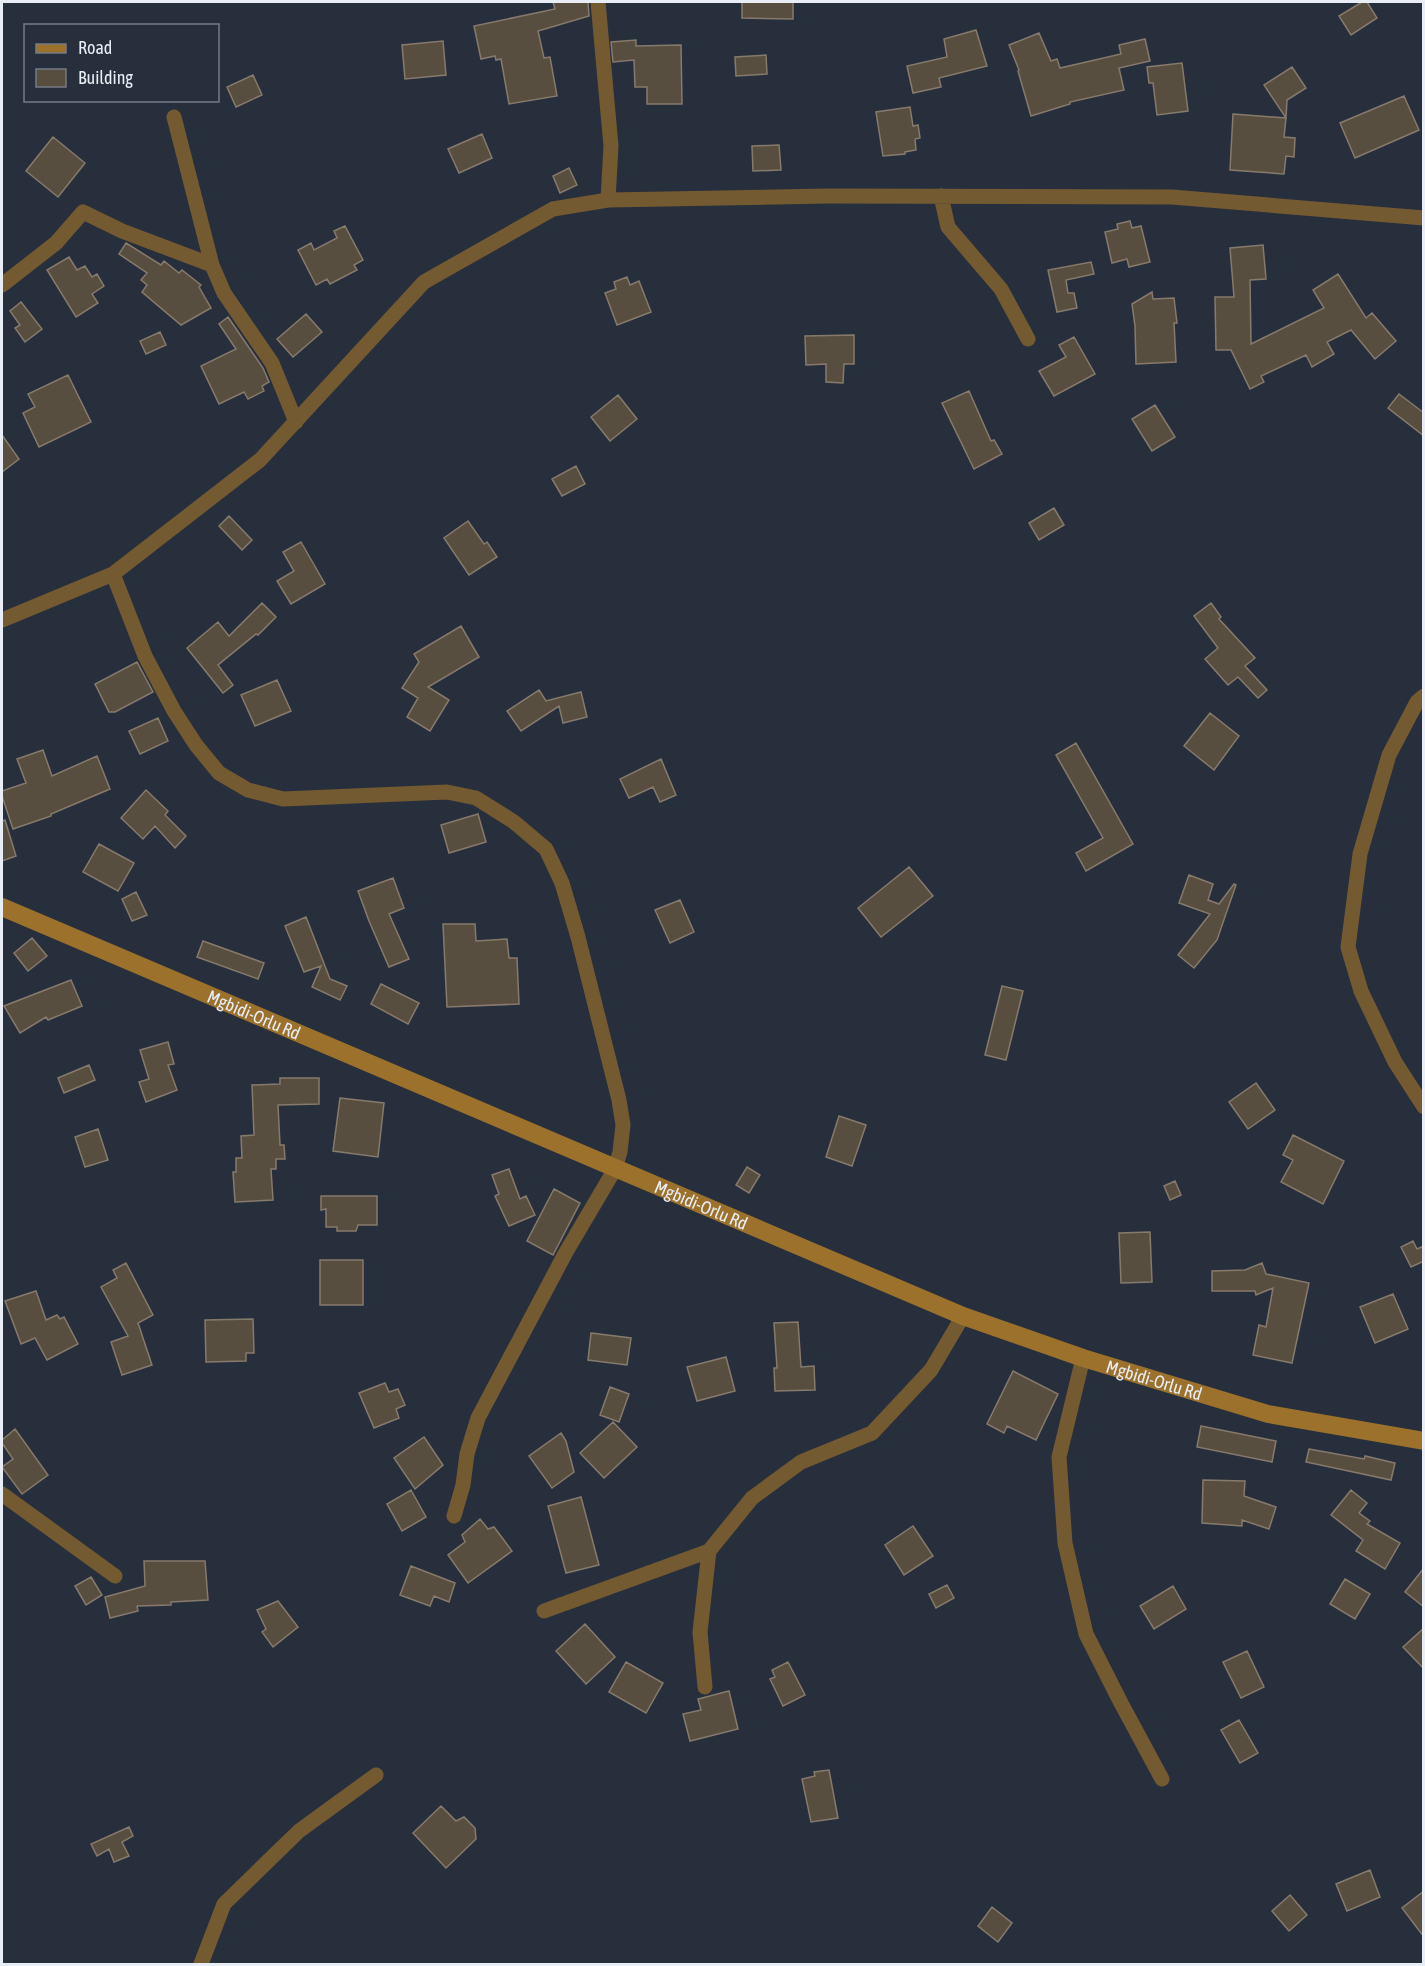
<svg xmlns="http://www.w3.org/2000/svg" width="1425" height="1966" font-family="'Asap Condensed',sans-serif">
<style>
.building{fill:#584e40;stroke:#867a6c;stroke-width:1.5}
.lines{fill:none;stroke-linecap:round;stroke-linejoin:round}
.street{stroke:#745a31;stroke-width:15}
.secondary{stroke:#9b712b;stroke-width:18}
.labels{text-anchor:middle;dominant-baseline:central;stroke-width:6;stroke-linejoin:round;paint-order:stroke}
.street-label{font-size:18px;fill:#e8edf6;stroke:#282f3c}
</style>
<rect width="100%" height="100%" fill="#282f3c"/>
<path class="building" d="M553,2H588L589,16L538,31L544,58L550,57L557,96L509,104L501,59L496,60L495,56L481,59L474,26L555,9Z
M742,2H793V19L742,18Z
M1362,2H1367L1377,18L1351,35L1339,16Z
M976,30L987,66L939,78L941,87L913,93L907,66L947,57L944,39Z
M1039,33L1051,61L1057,59L1060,68L1121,54L1119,45L1145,39L1150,61L1119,68L1124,90L1070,102V104L1031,116L1018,71L1019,70L1009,45Z
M636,40V46L681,45L682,104H647V87H635L634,60L613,62L611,42Z
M443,41L446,75L405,79L402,45Z
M766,55L767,74L736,76L735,57Z
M1182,63L1188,111L1157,115L1153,83H1149L1147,67Z
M1292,67L1306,88L1287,100L1286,118L1264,85Z
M253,75L262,95L236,107L227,87Z
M1404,96L1419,130L1355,158L1340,123Z
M910,107L913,126L918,125L920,138L915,139L916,150L905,152V154L883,156L876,112Z
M1233,114L1286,118L1284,137L1295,138L1294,157L1286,156L1284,174L1230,170Z
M482,134L492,158L459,173L448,149Z
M53,137L85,163L58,197L26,171Z
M779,145L781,170L753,171L752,146Z
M569,168L577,185L560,193L553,176Z
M1130,221L1132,228L1141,226L1150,262L1129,267L1127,259L1112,263L1105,232L1118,229L1117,224Z
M345,226L363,260L354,265L357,270L330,284L327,279L316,285L298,250L311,243L314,250L337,238L334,231Z
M126,243L161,265L164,261L179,273L182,270L201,285L199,287L211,308L181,325L142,292L147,285L141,280L147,273L119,254Z
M1263,245L1266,279L1250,280L1251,344L1324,308L1313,290L1338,274L1366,318L1372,313L1396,341L1375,359L1351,330L1327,342L1334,354L1312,367L1306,355L1261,376L1264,382L1250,389L1231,350H1216L1215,297H1234L1230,248Z
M69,257L77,270L85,266L92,277L97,274L104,286L92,294L98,303L76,317L47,270Z
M1091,262L1094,274L1066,280L1068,293H1074L1077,308L1057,312L1048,270Z
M627,277L630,285L639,281L651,312L617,325L605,293L616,289L614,282Z
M1152,292L1153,299L1174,298L1177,323H1174L1176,362L1136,364L1135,326L1132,304Z
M21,302L42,329L25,342L15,328L20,325L10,311Z
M306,314L322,332L293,357L277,339Z
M228,317L263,368L269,382L262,386L264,391L248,399L244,392L219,404L201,366L236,349L219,324Z
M160,332L166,345L146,354L140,341Z
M854,335V364H844L843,383L826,382V364L806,365L805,336Z
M1074,337L1095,374L1054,396L1039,371L1066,357L1059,345Z
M68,375L91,422L39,447L23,413L35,407L28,394Z
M969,391L991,441L994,440L1002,454L974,469L942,403Z
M1399,394L1424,413V436L1388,408Z
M618,395L637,419L610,441L591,417Z
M1155,405L1175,437L1152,451L1132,419Z
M2,435L19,459L2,472Z
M576,466L585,484L562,496L552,479Z
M1054,508L1064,525L1039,540L1029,523Z
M229,516L252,540L242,550L219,526Z
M468,521L484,544L487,542L497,557L469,575L444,538Z
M301,542L325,584L291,604L277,581L294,571L283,552Z
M262,603L276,617L258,635L256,634L218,665L233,685L223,693L187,648L218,622L229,636Z
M1211,603L1221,617L1219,619L1255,658L1245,666L1267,690L1258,698L1238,677L1228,685L1205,659L1218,648L1194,616Z
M461,626L479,657L428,687L449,700L430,731L407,717L418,698L402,688L419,662L414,654Z
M137,662L153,692L115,712H109L95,684Z
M277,680L291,711L255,726L241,695Z
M539,690L546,701L581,692L587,717L563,723L559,706L521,731L507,711Z
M1210,713L1239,736L1214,770L1184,746Z
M158,718L168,741L140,754L129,731Z
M1076,743L1133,844L1086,871L1076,853L1103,838L1056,755Z
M43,750L52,776L97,756L110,789L51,814V816L13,829L2,796V791L26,783L17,759Z
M661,759L676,795L660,802L653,787L629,798L620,779Z
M146,790L168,811L165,815L186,836L175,848L155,826L143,839L121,818Z
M478,814L486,842L449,853L441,825Z
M5,820L16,856L2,861V821Z
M99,844L134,863L118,891L83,872Z
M909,867L933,896L881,937L858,908Z
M1189,875L1213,884L1208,900L1219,904L1234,884L1236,885L1217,940L1194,968L1178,955L1210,914L1179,903Z
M393,878L404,908L389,914L409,959L389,967L369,921L358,891Z
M136,892L147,915L132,921L122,899Z
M680,900L694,932L670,943L655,910Z
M306,917L330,979L347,986L340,1000L312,987L321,966L304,972L285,926Z
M443,924H475L476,941L507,939L509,958H517L519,1004L447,1007Z
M32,938L47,956L28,971L14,953Z
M203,941L264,963L258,979L197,957Z
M71,980L82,1006L48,1020L46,1017L20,1033L4,1006Z
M381,984L419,1003L408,1024L371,1004Z
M1002,986L1023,991L1006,1060L985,1055Z
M168,1042L174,1064L168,1065L177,1090L146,1102L139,1082L149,1079L140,1050Z
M89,1065L95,1080L64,1093L58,1078Z
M280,1078H319V1104L278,1105L280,1145H284L285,1159H276V1169H271L273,1200L235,1202L233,1172H236V1158H242L241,1136L254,1135L252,1085L280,1084Z
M1256,1083L1275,1110L1248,1129L1229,1102Z
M340,1098L384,1103L378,1157L333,1151Z
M839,1116L866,1125L852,1166L826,1157Z
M98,1129L108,1160L85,1167L75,1137Z
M1293,1135L1344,1161L1323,1204L1281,1182L1293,1160L1283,1155Z
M747,1167L760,1175L749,1193L736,1185Z
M509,1169L520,1199L526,1196L535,1215L509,1226L495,1196L499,1194L492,1175Z
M1175,1181L1181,1195L1170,1200L1164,1186Z
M554,1189L580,1203L553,1255L527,1241Z
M321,1196H377V1225H358L356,1231H337V1227H326V1209L321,1210Z
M1150,1232L1152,1282L1121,1283L1119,1233Z
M1413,1241L1417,1249L1424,1246V1261L1411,1267L1401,1247Z
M320,1260H363V1305H320Z
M126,1263L153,1315L138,1323L152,1365L122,1375L111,1342L128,1336L101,1287L117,1278L113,1270Z
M1262,1263L1266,1274L1309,1283L1292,1363L1253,1355L1259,1325L1266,1327L1273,1288L1256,1295L1255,1291H1212V1271L1245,1270Z
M36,1291L46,1320L57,1315L60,1319L64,1317L78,1344L47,1360L35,1338L21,1344L5,1301Z
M1393,1294L1408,1329L1375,1343L1360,1307Z
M253,1319L254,1353H246V1361L206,1362L205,1320Z
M798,1322L801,1367L814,1366L815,1390L775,1391L774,1368H777L774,1323Z
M591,1333L631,1338L627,1365L588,1360Z
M726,1357L735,1391L697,1401L687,1367Z
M1013,1371L1058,1394L1036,1440L1007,1426L1004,1433L987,1424Z
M385,1383L389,1392L398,1389L405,1405L396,1409L399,1418L374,1428L359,1393Z
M610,1387L629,1394L619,1422L600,1415Z
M613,1422L637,1447L604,1478L580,1453Z
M1201,1426L1276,1441L1272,1462L1197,1447Z
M15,1429L48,1475L22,1494L2,1467L13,1459L2,1443V1440Z
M561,1433L566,1441L574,1472L552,1488L529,1456Z
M424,1437L443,1465L415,1489L394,1458Z
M1309,1449L1364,1459L1365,1456L1395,1463L1391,1480L1306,1462Z
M1203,1480L1245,1481L1244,1496L1276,1507L1269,1529L1242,1520V1526L1202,1523Z
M411,1490L426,1517L402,1531L387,1504Z
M1351,1490L1367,1503L1359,1513L1370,1521L1367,1524L1400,1543L1385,1569L1356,1551L1363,1540L1331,1515Z
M581,1497L599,1565L566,1573L548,1506Z
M480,1519L488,1529L494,1527L512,1551L468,1583L448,1555L465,1542L462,1535Z
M913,1526L933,1556L904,1575L885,1545Z
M144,1561H205L208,1600L171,1602V1605L137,1606L138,1611L110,1618L105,1597L145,1586Z
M411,1566L455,1583L449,1602L434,1596L430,1606L400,1595Z
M1424,1568V1607L1405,1592Z
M91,1577L102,1595L86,1605L75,1586Z
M1345,1579L1370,1594L1355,1619L1330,1604Z
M947,1585L954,1598L936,1608L929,1594Z
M1173,1586L1186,1609L1154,1629L1140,1606Z
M278,1601L298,1627L273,1647L262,1632L266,1629L257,1610Z
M585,1624L615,1657L586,1684L556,1651Z
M1424,1628V1669L1403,1647Z
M1247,1651L1264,1687L1241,1698L1223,1662Z
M626,1662L663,1683L646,1713L609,1692Z
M788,1662L805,1695L783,1706L770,1679L775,1677L772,1670Z
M729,1691L738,1729L690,1741L683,1714L701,1710L698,1699Z
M1239,1720L1258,1753L1240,1763L1221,1730Z
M829,1770L838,1818L811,1822L802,1779L815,1776L814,1772Z
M441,1806L456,1821L464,1817L475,1828L476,1839L446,1868L413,1833Z
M129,1827L133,1836L122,1842L129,1856L114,1862L109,1849L97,1856L91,1844Z
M1370,1870L1380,1897L1347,1911L1336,1884Z
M1424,1891V1937L1402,1908Z
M1290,1895L1307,1915L1289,1931L1272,1911Z
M992,1907L1012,1923L998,1942L978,1926Z"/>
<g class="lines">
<path class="street" d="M598,2L611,146L608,200
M174,117L212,265L224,293L272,363L296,422
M941,196L948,227L1001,289L1028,339
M2,285L56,243L83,212L122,231L212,265
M113,574L145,656L174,711L196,745L219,773L248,790L283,799L447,792L476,798L514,822L546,849L562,883L578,937L619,1100L623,1125L620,1152L615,1169L566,1252L478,1418L467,1454L463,1485L454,1516
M2,620L113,574L260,460L424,282L553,209L608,200L828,196L1172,197L1424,218
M1424,696L1417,702L1389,755L1360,854L1348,947L1361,991L1395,1062L1424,1107
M1083,1358L1059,1457L1065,1543L1086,1634L1121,1703L1162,1779
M2,1494L115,1576
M544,1611L709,1551
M705,1687L700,1632L709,1551L752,1498L801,1462L872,1433L931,1370L963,1316
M201,1964L224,1904L299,1831L376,1775"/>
<path class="secondary" id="s1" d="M2,907L963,1316L1083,1358L1268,1414L1424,1441"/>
</g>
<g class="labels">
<g class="street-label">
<text stroke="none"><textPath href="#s1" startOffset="274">Mgbidi-Orlu Rd</textPath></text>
<text stroke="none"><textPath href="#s1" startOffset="760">Mgbidi-Orlu Rd</textPath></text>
<text stroke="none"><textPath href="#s1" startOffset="1246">Mgbidi-Orlu Rd</textPath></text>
</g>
</g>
<rect width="1425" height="1966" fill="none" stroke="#e8edf6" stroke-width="6"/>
<rect x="24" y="24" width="195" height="78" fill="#282f3c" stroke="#757b86" stroke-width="1.5"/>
<rect x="36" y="44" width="30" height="9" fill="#9b712b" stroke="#757b86" stroke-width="1.5"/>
<text x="78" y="54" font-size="18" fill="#e8edf6">Road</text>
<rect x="36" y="69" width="30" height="18" fill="#584e40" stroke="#757b86" stroke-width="1.5"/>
<text x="78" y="84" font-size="18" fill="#e8edf6">Building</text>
</svg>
